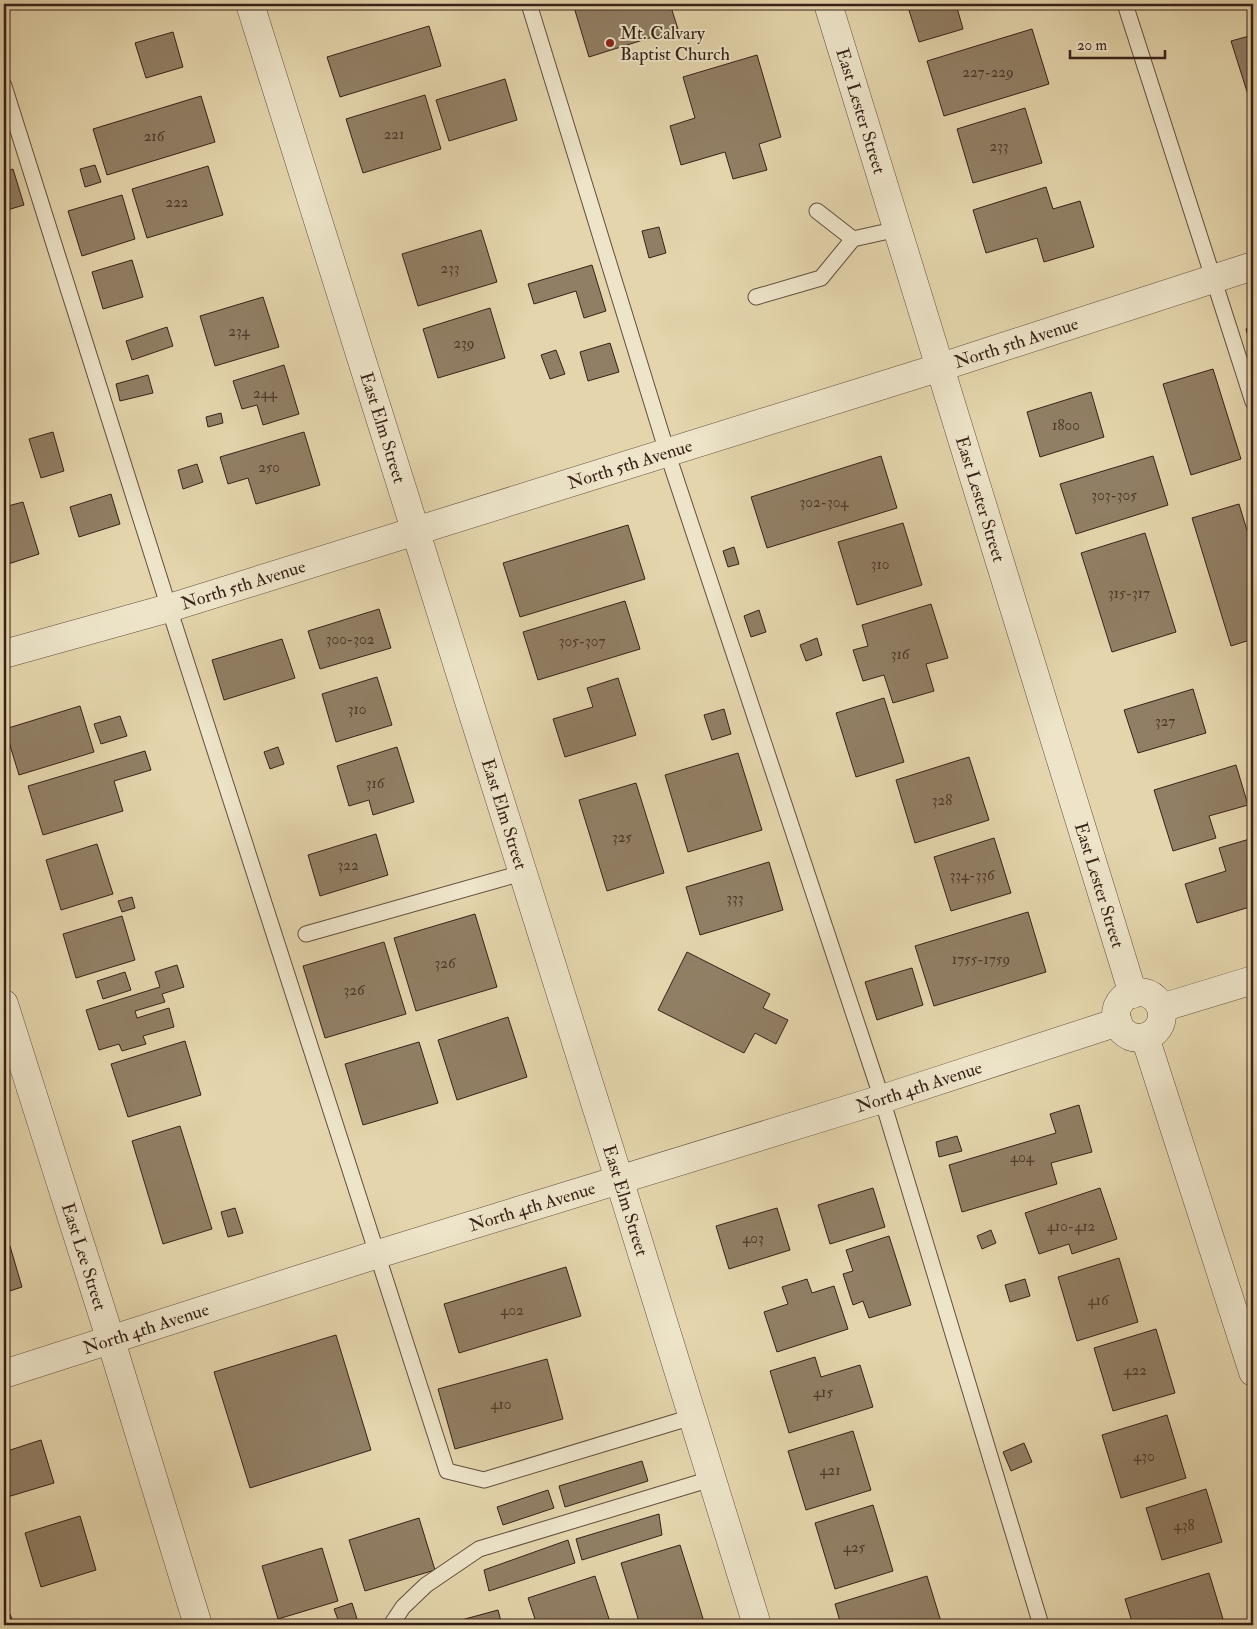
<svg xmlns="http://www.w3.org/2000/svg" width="1257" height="1629" font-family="'IM FELL Double Pica',serif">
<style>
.building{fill:#917f65;stroke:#382118}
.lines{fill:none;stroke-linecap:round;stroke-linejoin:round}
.lane-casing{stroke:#634e3d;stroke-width:17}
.street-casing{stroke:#634e3d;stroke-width:29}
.lane{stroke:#ede4c9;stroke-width:15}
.street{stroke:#ede4c9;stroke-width:28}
.poi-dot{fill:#8f2418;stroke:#ede4c9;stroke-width:2}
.labels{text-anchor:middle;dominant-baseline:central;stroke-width:4;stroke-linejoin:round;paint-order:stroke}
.number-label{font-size:15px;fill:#4e382b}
.poi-label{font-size:18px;fill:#382118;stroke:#ede4c9;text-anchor:start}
.street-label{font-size:18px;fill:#382118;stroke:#ede4c9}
</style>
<rect width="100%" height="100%" fill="#e4d5ac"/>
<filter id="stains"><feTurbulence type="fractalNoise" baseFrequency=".004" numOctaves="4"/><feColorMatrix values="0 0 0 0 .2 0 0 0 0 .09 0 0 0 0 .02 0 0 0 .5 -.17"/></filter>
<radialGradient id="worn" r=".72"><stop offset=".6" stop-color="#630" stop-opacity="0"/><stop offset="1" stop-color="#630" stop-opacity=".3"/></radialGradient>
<path class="building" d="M573,4H670L678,29L589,57Z
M907,4H956L963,29L919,42Z
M429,26L441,66L340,97L327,57Z
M1032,29L1049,84L944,116L927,61Z
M173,32L183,67L146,78L135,43Z
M1253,35V100L1250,101L1231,41Z
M757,55L781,137L759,144L767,170L733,179L725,152L681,165L670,126L695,118L683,77Z
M505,79L517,120L449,141L436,100Z
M425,95L441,149L363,173L346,119Z
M201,96L215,142L107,175L93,129Z
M1025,108L1042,163L973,183L957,129Z
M95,165L101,182L85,187L80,169Z
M208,166L223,215L147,238L132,189Z
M13,169L24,205L4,211V172Z
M1046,187L1053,209L1080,201L1094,247L1044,262L1037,238L986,253L973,210Z
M122,195L135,239L82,256L68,211Z
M659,227L666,253L649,258L642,231Z
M481,230L497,282L418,306L402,254Z
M132,260L143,297L103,309L92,272Z
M592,265L606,311L584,318L576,291L534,304L528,284Z
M263,297L279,347L215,366L200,316Z
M490,308L505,358L438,378L423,329Z
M1253,326V354L1246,329Z
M167,327L173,346L132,360L126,341Z
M610,343L619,372L588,381L580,352Z
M556,350L565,374L550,379L541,355Z
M284,365L299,414L263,425L257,405L242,409L233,381Z
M1213,369L1241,459L1191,475L1163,384Z
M148,375L153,393L120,401L116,384Z
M1091,392L1104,437L1040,457L1027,412Z
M221,413L223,423L208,427L206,417Z
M53,432L64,471L41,478L29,439Z
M304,432L320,485L256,504L248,478L228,484L220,457Z
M881,456L897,508L767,548L751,497Z
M1153,456L1168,505L1076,534L1060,484Z
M197,464L203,482L183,489L178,470Z
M111,494L120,524L79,537L70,507Z
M23,502L39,554L5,565L4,507Z
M1239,504L1253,550V639L1231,646L1192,518Z
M903,523L922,585L857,605L838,542Z
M628,525L645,579L520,617L503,563Z
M1145,533L1176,632L1112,652L1081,553Z
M734,547L739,564L728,567L723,551Z
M625,601L640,649L538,680L523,632Z
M931,604L948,658L926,664L934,691L893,703L884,675L863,681L853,650L868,646L862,625Z
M379,609L391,648L320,669L308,631Z
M759,610L766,632L751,637L744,616Z
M817,638L822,655L806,661L800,645Z
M282,639L295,678L224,700L212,660Z
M377,677L392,725L336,742L322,694Z
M618,678L636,735L565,757L553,719L593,707L587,688Z
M1193,689L1206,733L1138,753L1124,710Z
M884,698L904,762L856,777L836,713Z
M80,706L94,752L19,775L5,729Z
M724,709L731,734L712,740L704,715Z
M120,716L127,736L101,744L94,724Z
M278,747L284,764L270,769L264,752Z
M397,747L414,802L373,815L369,800L349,806L337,766Z
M145,751L151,770L114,781L123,811L43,835L28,786Z
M738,753L762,830L688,852L665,775Z
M969,757L989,820L915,843L896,780Z
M1236,765L1248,805L1209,816L1216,838L1173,851L1154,790Z
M636,783L664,873L607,891L579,800Z
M376,834L388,875L320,896L308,855Z
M994,838L1011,893L951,911L934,857Z
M1253,838V906L1197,923L1185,884L1226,871L1219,848Z
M97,844L113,894L61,910L46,860Z
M769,862L783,910L700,935L686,887Z
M132,897L135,908L122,912L118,901Z
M1028,912L1046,972L934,1006L915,946Z
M475,914L497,987L416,1011L394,938Z
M122,916L135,960L76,978L63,934Z
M384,942L406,1014L325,1038L303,966Z
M687,952L770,994L763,1008L788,1020L776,1044L755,1033L744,1053L658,1010Z
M177,965L184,987L162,994L165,1002L135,1011L137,1018L169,1008L174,1027L143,1036L146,1044L122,1051L119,1044L99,1050L86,1010L160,987L155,972Z
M912,968L923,1005L877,1020L865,982Z
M125,972L131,990L103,999L97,981Z
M508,1017L527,1077L457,1100L438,1040Z
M185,1041L201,1095L128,1117L111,1064Z
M419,1042L438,1103L363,1125L345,1064Z
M1079,1105L1092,1152L1051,1163L1057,1184L962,1212L949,1165L1056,1133L1050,1114Z
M180,1126L212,1229L163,1244L132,1141Z
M957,1136L962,1151L939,1157L936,1142Z
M873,1188L885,1227L830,1244L818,1205Z
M1100,1188L1117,1239L1072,1254L1069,1244L1039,1254L1025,1213Z
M235,1208L243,1233L228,1237L221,1212Z
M777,1208L790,1250L729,1269L716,1226Z
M991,1230L996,1243L982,1249L977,1236Z
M889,1236L911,1305L869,1318L863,1301L853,1305L843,1274L853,1271L846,1250Z
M10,1246L22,1287L4,1293V1248Z
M1119,1258L1138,1322L1077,1341L1058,1277Z
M566,1267L581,1316L459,1353L444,1304Z
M807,1279L812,1293L834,1286L848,1329L777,1352L764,1312L788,1304L782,1287Z
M1025,1279L1030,1296L1010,1302L1005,1285Z
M1156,1329L1175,1393L1113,1411L1094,1348Z
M336,1335L371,1450L250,1488L214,1372Z
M815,1357L821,1377L860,1365L873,1407L789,1433L770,1371Z
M547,1359L563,1419L455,1449L438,1389Z
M1167,1415L1186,1478L1121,1498L1102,1435Z
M853,1431L871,1490L806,1510L788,1451Z
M41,1440L54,1483L4,1498V1452Z
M1024,1443L1032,1462L1011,1471L1003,1452Z
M642,1461L648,1481L565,1507L559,1486Z
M1206,1489L1222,1542L1162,1560L1146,1508Z
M548,1490L554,1508L503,1525L497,1507Z
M873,1505L893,1571L835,1589L815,1523Z
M659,1514L662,1535L582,1560L576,1539Z
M80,1516L96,1570L41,1587L25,1533Z
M419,1518L435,1570L365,1591L349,1540Z
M568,1540L575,1563L489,1591L484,1570Z
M680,1545L705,1625H640L621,1563Z
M322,1548L338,1601L278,1619L262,1566Z
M1209,1573L1223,1619L1202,1625H1133L1125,1599Z
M595,1576L611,1625H537L528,1598Z
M927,1576L942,1625H841L835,1604Z
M352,1603L359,1625H340L334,1609Z
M498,1610L502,1625H443Z
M10,1614L14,1625H4V1616Z"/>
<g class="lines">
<defs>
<path id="lane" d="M529,4L667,452L882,1099L1041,1625
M1125,4L1253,402
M4,86L169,608L447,1471L484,1480L692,1417
M817,211L853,239L898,229
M756,297L821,278L853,239
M306,934L522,873
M391,1625L403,1607L426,1585L479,1549L711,1479"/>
<g id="street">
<path id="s1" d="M250,4L619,1179L757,1625"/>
<path id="s2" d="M828,4L1133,994"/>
<path id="s3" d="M4,654L169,608L941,367L1253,266"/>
<circle cx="1139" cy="1015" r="23"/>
<path id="s4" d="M4,1004L111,1341L198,1625"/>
<path d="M1161,1008L1253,980"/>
<path d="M1145,1037L1253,1372"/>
<path id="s5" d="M4,1374L378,1254L882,1099L1118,1022"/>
</g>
</defs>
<use href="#lane" class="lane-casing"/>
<use href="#street" class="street-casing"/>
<use href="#lane" class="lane"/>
<use href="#street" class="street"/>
</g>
<circle class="poi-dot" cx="610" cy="43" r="5"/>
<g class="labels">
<g class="number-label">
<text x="988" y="72">227-229</text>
<text x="394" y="134">221</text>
<text x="154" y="136">216</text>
<text x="999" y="146">233</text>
<text x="177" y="202">222</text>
<text x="450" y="268">233</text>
<text x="239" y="331">234</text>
<text x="464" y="343">239</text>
<text x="265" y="393">244</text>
<text x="1066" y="425">1800</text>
<text x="269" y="467">250</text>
<text x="1114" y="495">303-305</text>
<text x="824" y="502">302-304</text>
<text x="880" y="564">310</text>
<text x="1129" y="593">315-317</text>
<text x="350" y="639">300-302</text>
<text x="582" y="641">305-307</text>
<text x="900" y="654">316</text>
<text x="357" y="709">310</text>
<text x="1165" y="721">327</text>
<text x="375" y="783">316</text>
<text x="942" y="800">328</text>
<text x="622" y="837">325</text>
<text x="348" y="865">322</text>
<text x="972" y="875">334-336</text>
<text x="735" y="898">333</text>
<text x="981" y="959">1755-1759</text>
<text x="445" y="963">326</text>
<text x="354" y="990">326</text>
<text x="1022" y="1157">404</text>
<text x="1071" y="1226">410-412</text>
<text x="753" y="1238">403</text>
<text x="1098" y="1300">416</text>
<text x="512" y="1310">402</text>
<text x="1135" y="1370">422</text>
<text x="823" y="1392">415</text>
<text x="501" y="1404">410</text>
<text x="1144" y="1456">430</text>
<text x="830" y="1470">421</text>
<text x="1184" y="1525">438</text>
<text x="854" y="1547">425</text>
</g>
<g class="poi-label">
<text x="620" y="33">Mt. Calvary<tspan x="620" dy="21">Baptist Church</tspan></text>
</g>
<g class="street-label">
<text stroke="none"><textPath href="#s2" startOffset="112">East Lester Street</textPath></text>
<text stroke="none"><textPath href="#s3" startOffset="1059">North 5th Avenue</textPath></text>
<text stroke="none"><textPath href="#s1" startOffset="444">East Elm Street</textPath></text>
<text stroke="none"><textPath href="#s3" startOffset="654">North 5th Avenue</textPath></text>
<text stroke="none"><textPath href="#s2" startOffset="518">East Lester Street</textPath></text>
<text stroke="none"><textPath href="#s3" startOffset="249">North 5th Avenue</textPath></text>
<text stroke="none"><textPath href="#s1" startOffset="849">East Elm Street</textPath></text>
<text stroke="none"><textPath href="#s2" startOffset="922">East Lester Street</textPath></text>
<text stroke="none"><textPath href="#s5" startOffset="959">North 4th Avenue</textPath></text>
<text stroke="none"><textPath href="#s1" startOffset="1254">East Elm Street</textPath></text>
<text stroke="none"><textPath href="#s5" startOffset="554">North 4th Avenue</textPath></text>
<text stroke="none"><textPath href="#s4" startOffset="265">East Lee Street</textPath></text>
<text stroke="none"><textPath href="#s5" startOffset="149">North 4th Avenue</textPath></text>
</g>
</g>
<rect width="1257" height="1629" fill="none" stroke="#e4d5ac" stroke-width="20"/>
<rect x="5" y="5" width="1247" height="1619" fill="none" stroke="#382118" stroke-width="2.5"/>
<rect x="10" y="10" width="1237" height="1609" fill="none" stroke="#382118"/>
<path d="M1070 50v8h95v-8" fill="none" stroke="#382118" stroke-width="2.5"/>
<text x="1077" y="50" font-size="15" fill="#382118" stroke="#ede4c9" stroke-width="4" paint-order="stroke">20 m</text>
<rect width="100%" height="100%" filter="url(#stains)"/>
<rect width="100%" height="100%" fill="url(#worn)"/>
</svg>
